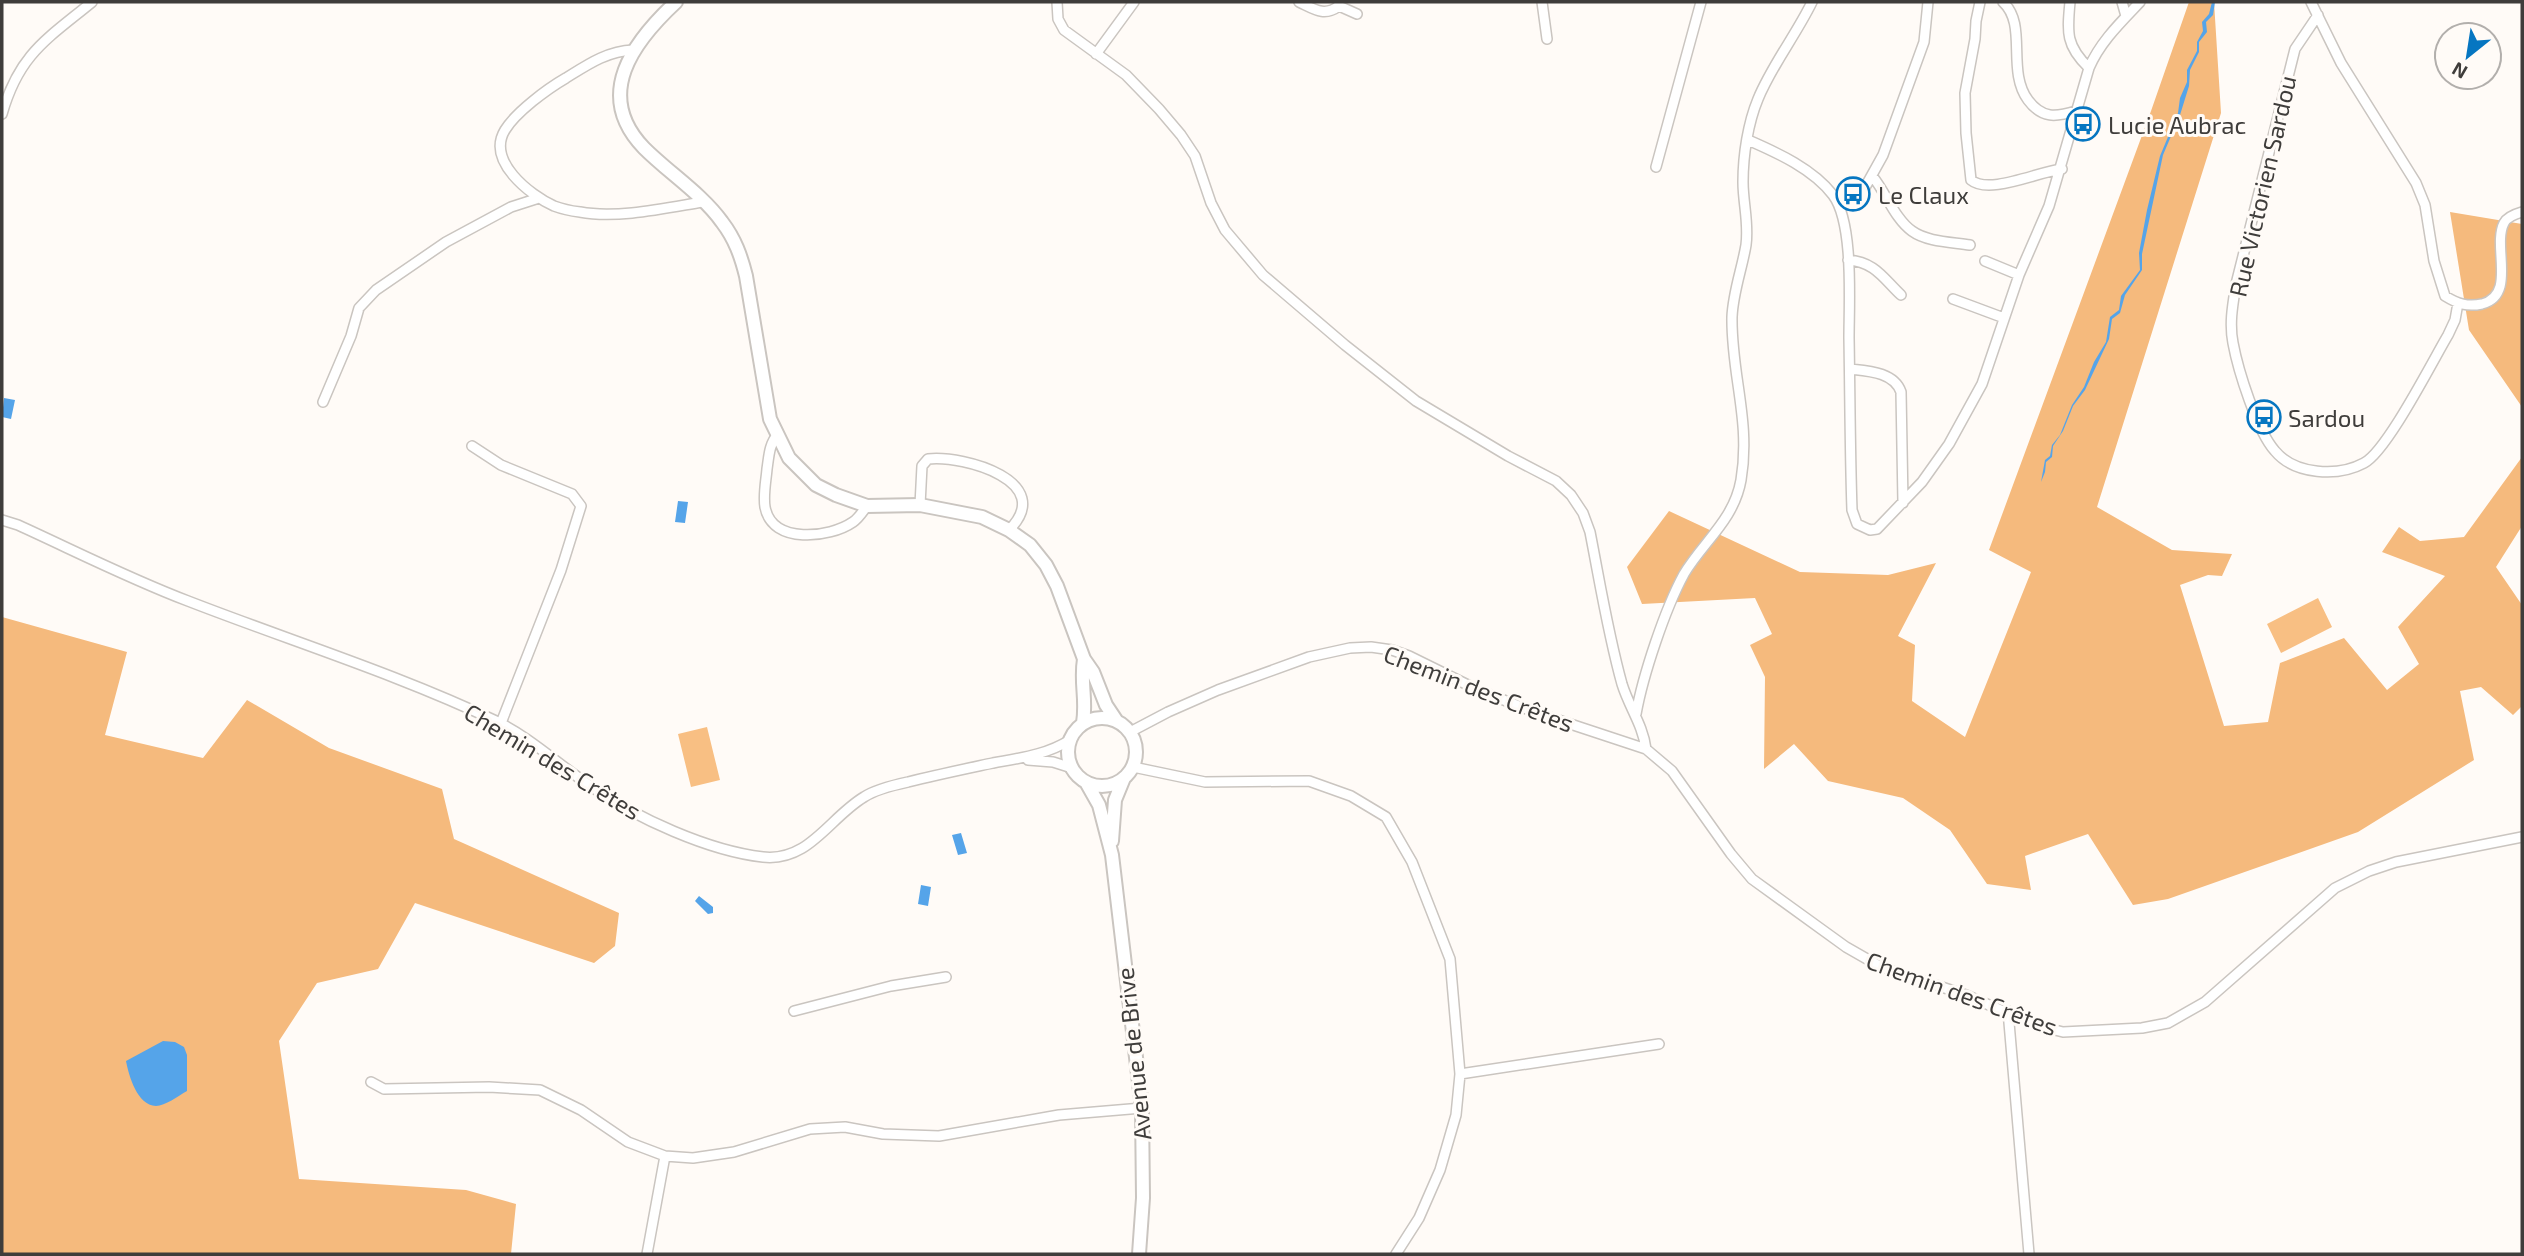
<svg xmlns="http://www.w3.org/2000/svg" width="2524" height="1256" font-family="'Exo 2',sans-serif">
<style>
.green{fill:#f8bf83}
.forest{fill:#f5ba7d}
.water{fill:#55a4e9}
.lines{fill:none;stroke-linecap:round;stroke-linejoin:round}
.street-casing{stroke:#cac5c0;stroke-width:12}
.secondary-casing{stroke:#cac5c0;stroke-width:16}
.street{stroke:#fff;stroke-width:9}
.secondary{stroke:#fff;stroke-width:12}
.labels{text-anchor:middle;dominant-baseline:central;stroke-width:6;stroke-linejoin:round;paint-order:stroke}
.poi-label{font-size:24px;fill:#3f3d3b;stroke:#fffbf7;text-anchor:start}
.street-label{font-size:24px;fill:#3f3d3b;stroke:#fffbf7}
</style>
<rect width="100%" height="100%" fill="#fffbf7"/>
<path class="green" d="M2318,598L2332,627L2281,653L2267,624Z
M707,727L720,780L691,787L678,734Z"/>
<path class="forest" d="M2189,2H2214L2221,113L2097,507L2172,550L2232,554L2222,576L2208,575L2180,585L2224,726L2268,722L2280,663L2344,638L2387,690L2419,664L2398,627L2445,576L2382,552L2399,527L2420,541L2464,537L2522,457V526L2496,567L2522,605V706L2513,715L2481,687L2460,691L2474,760L2358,832L2168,899L2133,905L2088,834L2025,856L2031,890L1987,884L1950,830L1903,798L1828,781L1794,744L1764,769L1765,677L1750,645L1772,634L1755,598L1642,604L1627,567L1669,511L1800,572L1888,575L1936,563L1898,636L1915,645L1912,701L1965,737L2031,572L1989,550L2151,111Z
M2450,212L2522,224V407L2469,330Z
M2,617L127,652L105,735L203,758L247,700L329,748L442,789L454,839L619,913L615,946L594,963L415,903L378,969L317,983L279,1041L299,1179L466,1190L516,1204L511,1254H2Z"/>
<path class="water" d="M2212,2H2215L2213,15L2206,22L2207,32L2199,42V52L2190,70L2189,86L2180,115L2163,155L2142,254V270L2125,295L2120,313L2112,319L2109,339L2085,390L2073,406L2063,431L2053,446L2052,457L2046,462L2045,472L2041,482L2045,460L2050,456L2052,445L2060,435L2072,405L2084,387L2094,362L2106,342L2110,317L2119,310L2121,296L2140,270L2139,253L2147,210L2160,156L2178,113L2180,98L2187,82V70L2197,51V42L2203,31L2202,22L2209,14Z
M4,398L15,400L11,419L2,417Z
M678,501L688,502L685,523L675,522Z
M961,833L967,853L958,855L952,835Z
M921,885L931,887L928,906L918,904Z
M699,896L713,907V913L708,914L695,901Z
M163,1041L175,1042L184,1047L187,1055V1091C178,1096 165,1106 156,1106C137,1105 129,1076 126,1061Z"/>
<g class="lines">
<defs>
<path id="street" d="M1057,2L1058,19L1064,30L1126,75L1159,109L1181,135L1195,156L1211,203L1225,230L1263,275L1345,345L1416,401L1508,456L1556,481L1571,495L1583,513L1590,532C1600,583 1608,634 1622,684C1629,707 1643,725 1646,749
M1299,2C1314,9 1324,17 1339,6V2
M1542,2L1547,39
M1980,2L1976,21L1975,39L1965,93L1966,133L1971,180C1989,195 2037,172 2062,169
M2003,2C2028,25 2006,70 2028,100C2042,119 2056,117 2076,111
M2070,2C2067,33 2066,46 2089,68
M2122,2L2126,16
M2311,2L2341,63L2416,183L2425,205L2434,261L2445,296C2458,304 2467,307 2482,304C2517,295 2492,246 2504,223C2507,217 2515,214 2522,212
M1339,6L1357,14
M2318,15L2295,49L2236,284C2233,303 2229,323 2233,343C2238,370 2257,431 2275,451C2295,475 2338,477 2364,463C2387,451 2432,362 2448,335L2455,320L2458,303
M633,50C607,51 587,65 566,78C547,89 516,112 505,130C486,161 530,195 554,206C562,209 572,211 580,212C617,219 666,208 702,202
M1096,54L1134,2
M2,114C19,54 47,39 92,2
M1748,140C1778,153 1813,169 1833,195C1854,223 1849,303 1849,338C1850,395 1850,453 1852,510L1857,524L1870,530L1877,529L1922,482L1949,444L1982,384L2019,275L2049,206L2089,68C2100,42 2121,22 2140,2
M1656,167L1701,2
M1873,177C1886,193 1895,219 1912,231C1927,242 1952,242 1970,245
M1840,208L1853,201L1863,191L1883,155L1924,42L1928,2
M1848,260C1875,262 1883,278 1901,295
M1985,261L2019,275
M1953,299L2004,318
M1850,369C1868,371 1894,372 1901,392L1903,503
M323,402L351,336L359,308L376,290L446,242L511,207L539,198
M778,434C769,444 769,456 767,469C766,481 763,495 765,507C772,545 830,538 853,522C859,518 863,511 867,506
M472,446L501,465L572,494L581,506L561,570L501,723
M920,505L922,466L928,459C965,455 1057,482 1009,530
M2,520L18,525C75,551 130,579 188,601C291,641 397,674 496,721C531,738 560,766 592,787C636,818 709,851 763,857C809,862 829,818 864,797C876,789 894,785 908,782C936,775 965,769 993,763C1020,758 1046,755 1070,740
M1636,714C1643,675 1665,609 1684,574C1703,542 1734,520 1741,480C1751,421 1731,374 1732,317C1733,292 1742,269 1746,245C1749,223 1743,203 1743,182C1743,155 1748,123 1758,99C1772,65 1796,35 1812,2
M1130,732L1168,712L1218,690L1309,657L1350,648L1371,647L1392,650L1409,656L1478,690L1537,713L1646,749L1672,771L1731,854L1752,879L1846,947L1881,967L1966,995L2035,1025L2063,1032L2142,1028L2168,1023L2205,1002L2335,888L2369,871L2396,862L2522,837
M1028,760L1053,762L1072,768
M1133,767L1205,782L1309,781L1351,796L1386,817L1412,862L1450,959L1460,1074L1456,1115L1440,1170L1419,1218L1396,1254
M794,1011L891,986L946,977
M2008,1011L2029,1254
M1460,1074L1659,1044
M371,1082L384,1089L489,1087L540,1090L581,1110L628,1142L665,1156
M647,1254L665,1156L693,1158L734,1152L810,1129L845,1127L883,1134L939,1136L1059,1115L1142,1108"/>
<path id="secondary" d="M676,2C633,42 593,95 644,148C669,173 702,194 722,222C735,239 741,256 746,276L770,419L789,458L816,485L836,495L867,506L920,505L982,517L1009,530L1030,545L1046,565L1057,586L1084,659L1093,672L1106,705L1116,720
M1068 752a34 34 0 1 1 68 0a34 34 0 1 1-68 0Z
M1083,723C1087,699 1080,683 1084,659
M1086,782L1099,805L1112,855L1142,1108L1143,1198L1139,1254
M1112,841L1115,800L1124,778"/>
</defs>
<use href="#street" class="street-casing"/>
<use href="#secondary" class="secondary-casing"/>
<use href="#street" class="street"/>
<use href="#secondary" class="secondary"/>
</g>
<defs>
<symbol id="bus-ring" viewBox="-11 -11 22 22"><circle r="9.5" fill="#fffbf7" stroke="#0676c1" stroke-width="1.5"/><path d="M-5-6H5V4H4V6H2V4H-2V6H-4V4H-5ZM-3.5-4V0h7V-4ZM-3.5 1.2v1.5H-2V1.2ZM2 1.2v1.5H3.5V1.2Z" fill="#0676c1"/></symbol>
</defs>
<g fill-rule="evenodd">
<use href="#bus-ring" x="2064" y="105" width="38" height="38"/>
<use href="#bus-ring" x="1834" y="175" width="38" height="38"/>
<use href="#bus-ring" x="2245" y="398" width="38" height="38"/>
</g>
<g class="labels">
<g class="poi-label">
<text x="2108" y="124">Lucie Aubrac</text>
<text x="1878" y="194">Le Claux</text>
<text x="2288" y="417">Sardou</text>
</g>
<g class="street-label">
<text transform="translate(2262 186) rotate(-77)">Rue Victorien Sardou</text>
<text transform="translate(1479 688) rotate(21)">Chemin des Crêtes</text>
<text transform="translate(553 761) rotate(31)">Chemin des Crêtes</text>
<text transform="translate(1962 993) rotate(20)">Chemin des Crêtes</text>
<text transform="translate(1133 1054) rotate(-96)">Avenue de Brive</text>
</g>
</g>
<rect width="2524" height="1256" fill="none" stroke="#3f3d3b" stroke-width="7"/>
<g transform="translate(2468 56) rotate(210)"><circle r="33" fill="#fffbf7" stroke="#b2afac" stroke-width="2"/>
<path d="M0-5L12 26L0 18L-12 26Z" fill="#0676c1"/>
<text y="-10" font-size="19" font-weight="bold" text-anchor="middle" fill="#3f3d3b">N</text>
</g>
</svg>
